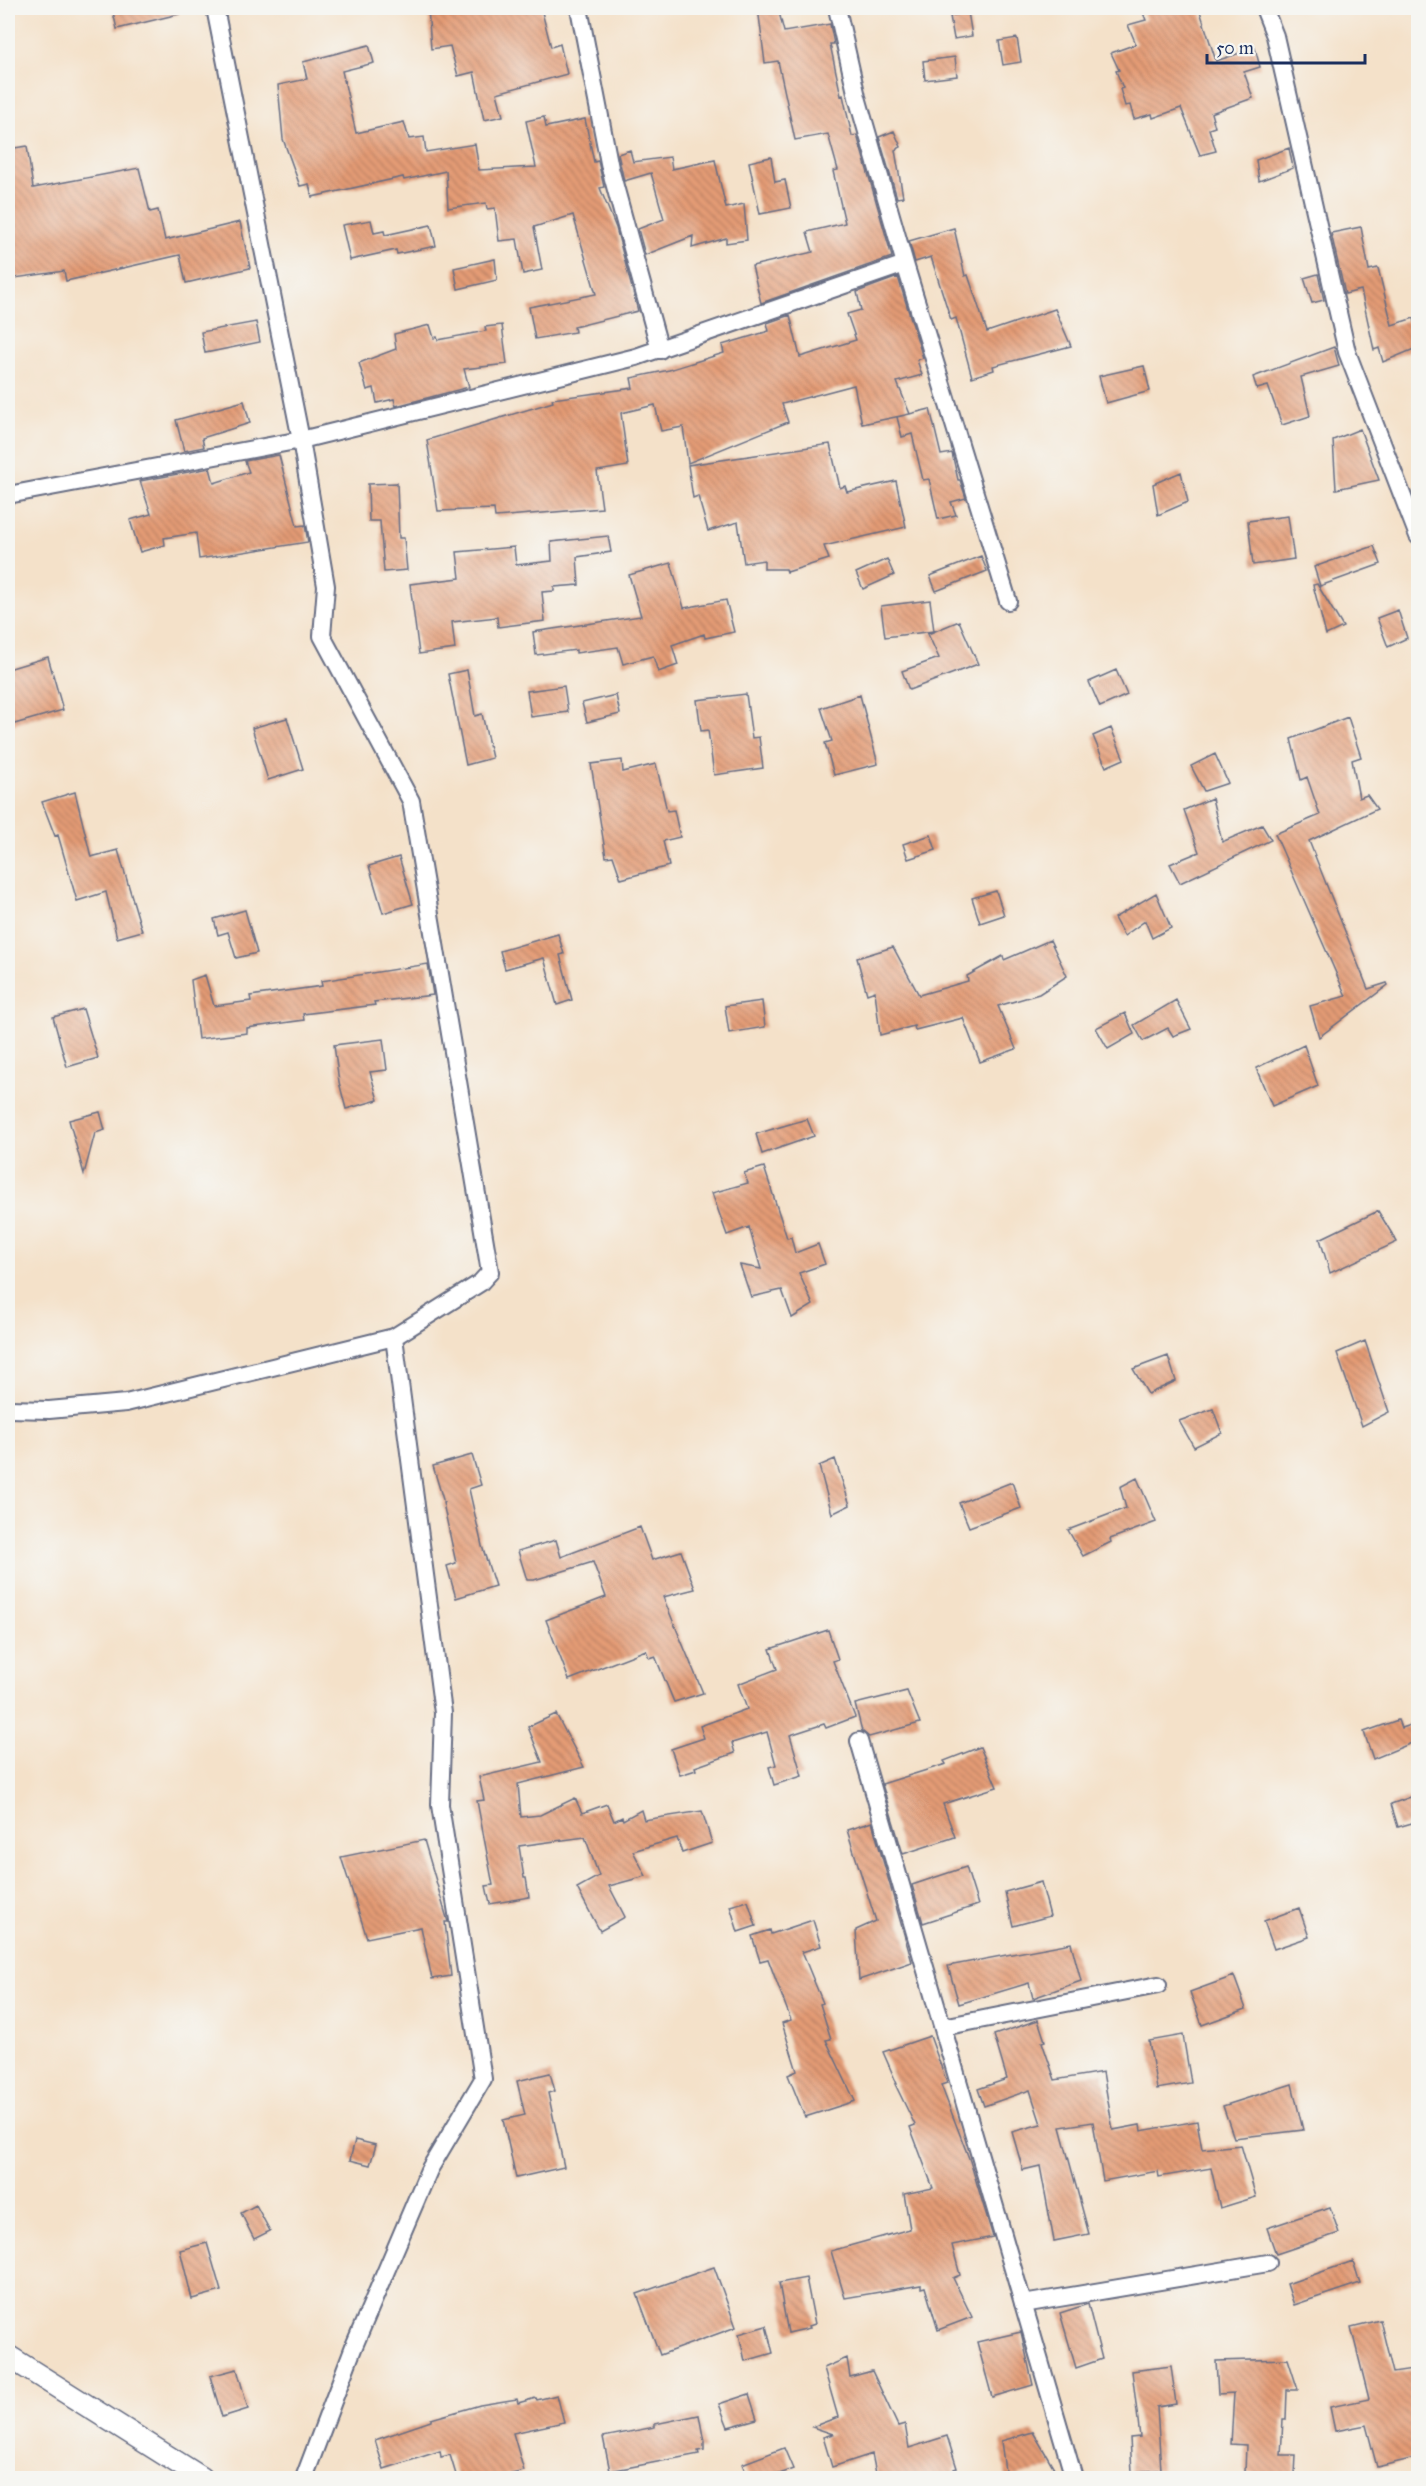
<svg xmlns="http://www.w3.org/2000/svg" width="1426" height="2486" font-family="'IM FELL Great Primer',serif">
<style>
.building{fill:url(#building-back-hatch)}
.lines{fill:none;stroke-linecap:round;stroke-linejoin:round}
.minor-casing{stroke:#676d83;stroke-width:20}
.tertiary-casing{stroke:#676d83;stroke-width:24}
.minor{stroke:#fff;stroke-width:16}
.tertiary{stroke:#fff;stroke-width:21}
</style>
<defs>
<pattern id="building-back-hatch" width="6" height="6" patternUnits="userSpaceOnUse" patternTransform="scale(1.5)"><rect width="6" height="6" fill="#e49b75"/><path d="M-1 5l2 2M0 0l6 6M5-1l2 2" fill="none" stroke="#b87f63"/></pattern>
</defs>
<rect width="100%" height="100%" fill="#f6f6f2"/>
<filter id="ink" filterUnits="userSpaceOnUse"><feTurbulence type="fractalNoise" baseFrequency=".0167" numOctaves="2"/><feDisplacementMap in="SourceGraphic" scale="12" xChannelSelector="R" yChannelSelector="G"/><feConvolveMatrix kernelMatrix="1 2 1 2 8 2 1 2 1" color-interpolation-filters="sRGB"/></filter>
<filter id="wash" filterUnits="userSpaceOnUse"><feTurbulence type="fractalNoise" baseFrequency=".008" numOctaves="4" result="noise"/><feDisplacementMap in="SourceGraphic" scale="24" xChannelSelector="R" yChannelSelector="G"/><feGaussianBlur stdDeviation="1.35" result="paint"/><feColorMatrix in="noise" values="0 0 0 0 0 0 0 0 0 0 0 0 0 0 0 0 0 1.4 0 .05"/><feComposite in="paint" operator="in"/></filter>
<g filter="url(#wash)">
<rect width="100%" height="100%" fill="#f4e1c9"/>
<g id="blocks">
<path class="building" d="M112,8H178L179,14L117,29Z
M428,8H445L446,13L464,8H541L551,47L560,44L567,74L497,93L503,116L484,120L474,72L458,76L450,46L431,49Z
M758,8H778L784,32L830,24L834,44H830L841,96L843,95L852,136L857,135L892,257L761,303L752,266L813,252L807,232L845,223L833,171L838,170L828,134L795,140L778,61L765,63Z
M1141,8H1199L1216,61L1255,48L1260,67L1244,72L1253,98L1211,113L1215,127L1209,129L1216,151L1200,155L1181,108L1153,118L1152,114L1134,119L1130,105L1125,106L1120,89L1123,88L1116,71L1119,70L1111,53L1136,44L1128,25L1146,20Z
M968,12L972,36L954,39L950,16Z
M1017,38L1021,62L1003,65L999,41Z
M369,45L374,63L342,71L356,133L404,122L409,139L424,137L426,152L475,144L479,170L536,167L526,121L544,117L546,127L585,119L594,162L598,161L604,187L600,188L616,228L638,311L574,327L575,332L535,339L529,307L596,294L573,215L534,227L542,270L523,274L517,239L499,241L495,208L487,209L486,203L448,208L446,171L404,180L403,177L312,197L309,184L300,186L283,139L278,85L307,79L303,62Z
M955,57L957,76L925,80L923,61Z
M894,131L901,147L895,150L903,197L897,198L879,137Z
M27,146L33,188L139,168L150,212L158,210L165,240L240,222L250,268L186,283L180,255L66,281L64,271L8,279V149Z
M1289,148L1293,168L1259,181L1256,160Z
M630,150L633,162L670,157L672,169L715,160L726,208L744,204L747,240L726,243V238L692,248L693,236L645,255L638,229L664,219L651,173L624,181L618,154Z
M771,157L775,182L785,180L791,208L760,214L749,162Z
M371,220L374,233L384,231L385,235L431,225L436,246L397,254L396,250L350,260L342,225Z
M1361,227L1369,270L1378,268L1392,325L1414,318L1419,337V347L1383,362L1379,348L1374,350L1361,290L1345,294L1331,233Z
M954,228L965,276L968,275L987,332L1055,309L1071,346L993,366L994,370L972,377L956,318L951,320L931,257L915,262L909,241Z
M495,259L497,280L458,289L454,268Z
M1318,274L1324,300L1312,303L1304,278Z
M898,277L923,358L917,360L922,375L897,382L910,414L862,424L854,385L782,404L788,422L688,463L683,427L661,431L655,405L621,413L628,466L597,471L602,508L495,517L494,509L438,511L427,440L553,402L552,399L633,388L631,378L669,370L724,353L722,345L769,331L767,323L790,315L800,357L856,340L847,314L861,310L857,292Z
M256,322L260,342L205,353L201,332Z
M430,325L434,338L437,337L438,340L486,331L485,327L502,325L507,364L464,369L469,387L396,406L394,399L377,403L374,388L367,390L359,363L396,349L394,334Z
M1334,347L1339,366L1301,377L1310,416L1282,425L1268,386L1257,389L1253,377Z
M1144,366L1150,391L1106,403L1099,376Z
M244,401L250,423L202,438L204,447L184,451L176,420Z
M930,409L941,455L952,453L958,480H960L966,498L951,502L956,515L938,519L929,479L923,480L912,434L902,437L897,417Z
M1360,429L1379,480L1336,489L1333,440Z
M830,444L840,488L845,486L847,492L896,481L906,527L824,546L829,559L787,572L786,569H764V560L744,563L738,522L708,531L698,496L693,498L688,465Z
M279,455L297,526L305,525L308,542L199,559L196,533L164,538L165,545L140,552L130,520L151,514L140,481L210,468L214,483L249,472L245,461Z
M1181,472L1188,502L1158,515L1153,484Z
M397,483L399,538H404L407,570L384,572L380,521H369L368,484Z
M1288,516L1294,559L1253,565L1248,521Z
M608,536L611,552L577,557L579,585L554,587V591L542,592L545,621L498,627L497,617L452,622L455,649L419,654L410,584L460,578L457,552L514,547L516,565L552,561L551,542Z
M1374,546L1381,564L1320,586L1314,567Z
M981,556L987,571L936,591L930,576Z
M887,559L894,575L863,589L856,573Z
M671,563L684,608L726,600L734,632L705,638L704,634L672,645L678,665L658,672L653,656L623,664L618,647L576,653V650L536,655L533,632L641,616L629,575Z
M1317,584L1343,627L1326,635L1313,585Z
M930,600L934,631L885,637L881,606Z
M1398,610L1407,638L1388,647L1377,618Z
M959,621L978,664L909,690L902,671L939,658L928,634Z
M48,657L63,710L11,725L8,713V669Z
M467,670L475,716L482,714L492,758L466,765L448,674Z
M1116,670L1127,695L1100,707L1089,682Z
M564,686L568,712L531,717L527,691Z
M746,694L752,738L759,737L763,768L714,775L708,730L701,731L697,700Z
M616,695L620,714L587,722L582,703Z
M860,695L878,764L834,775L825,743L832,741L821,708Z
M1348,717L1361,757L1352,760L1359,798L1367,795L1377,809L1309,841L1368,989L1387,983L1388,985L1319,1037L1310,1006L1346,996L1275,834L1320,815L1307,777L1301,780L1291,739Z
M287,718L303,769L268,780L252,728Z
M1111,728L1124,759L1106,767L1093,736Z
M1215,754L1228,783L1204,791L1191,766Z
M622,760L623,772L656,764L667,811L674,810L680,837L663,841L669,866L621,879L613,856L606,857L591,764Z
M75,792L91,857L118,850L142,931L117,938L106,892L77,901L58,835L55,836L42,802Z
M1212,798L1222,842L1262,825L1271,840L1180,883L1170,864L1199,852L1184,810Z
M931,835L936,850L908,859L903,844Z
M399,857L413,904L383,913L369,866Z
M996,891L1004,915L980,923L972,898Z
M1156,893L1171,928L1152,938L1145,921L1124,936L1114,918Z
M245,910L257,953L236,958L228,932L218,935L214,919Z
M558,934L564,954L560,955L572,1000L557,1005L544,958L505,969L500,951Z
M1050,940L1067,976L1039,994L998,1006L1016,1049L980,1062L963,1018L915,1030L914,1026L880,1035L875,991L867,994L857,958L893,947L919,995L968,981L967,976L1003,956L1004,960Z
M428,964L433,995L374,1002L375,1005L303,1014L304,1020L247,1028V1033L198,1039L191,980L205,975L214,1006L251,1001L250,996L322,986L321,981Z
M1176,1000L1191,1029L1173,1036L1168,1028L1143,1041L1134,1025Z
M762,1001L765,1027L729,1033L725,1006Z
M83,1009L98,1058L67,1067L53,1017Z
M1125,1013L1134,1034L1108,1049L1096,1028Z
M383,1039L387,1070L370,1072L378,1100L346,1109L339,1082L334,1045Z
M1304,1045L1318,1086L1272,1106L1256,1068Z
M100,1112L105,1130L95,1133L84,1174L69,1120Z
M807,1119L814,1136L762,1154L756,1134Z
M764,1167L787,1238L791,1237L795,1253L818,1244L825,1264L799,1273L813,1305L792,1318L782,1290L751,1297L740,1265L761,1269L749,1227L727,1235L712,1193L748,1183L744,1173Z
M1378,1211L1397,1242L1330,1273L1320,1239Z
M1365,1341L1389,1412L1362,1426L1337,1353Z
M1168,1356L1176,1381L1148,1394L1133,1369Z
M1213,1409L1222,1433L1194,1447L1179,1421Z
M472,1455L481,1485L469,1489L482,1546L495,1586L456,1598L447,1566L456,1563L443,1503H444L433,1466Z
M835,1459L850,1505L832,1514L819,1466Z
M1137,1478L1156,1522L1110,1539L1111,1542L1083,1556L1068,1530L1126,1508L1120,1487Z
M1012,1482L1021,1508L969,1527L959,1503Z
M640,1527L652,1560L681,1551L695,1589L663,1597L703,1693L674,1702L655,1656L649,1658L646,1650L569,1680L546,1620L606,1597L593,1562L534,1580H527L518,1551L556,1540L561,1557Z
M828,1630L838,1659L833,1661L855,1717L826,1728L824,1724L790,1735L802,1776L774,1785L769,1767L776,1765L767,1732L732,1743L735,1753L695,1767L696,1770L680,1775L671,1749L704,1738L700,1726L747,1709L738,1684L777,1669L770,1649Z
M907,1691L920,1723L869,1737L862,1731L855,1704Z
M556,1714L584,1767L518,1784L521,1817L540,1815L575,1798L582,1813L607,1804L614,1821L622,1817L623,1820L641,1810L644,1820L702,1811L712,1843L682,1853L677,1838L633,1851L646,1876L609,1886L625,1917L600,1931L577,1888L599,1876L585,1837L519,1846L524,1878H526L529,1897L490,1904L486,1886L493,1885L477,1801L484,1800L479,1777L542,1762L528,1727Z
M1398,1720L1401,1728L1419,1722V1740L1373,1759L1364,1732Z
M980,1747L997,1787L943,1804L955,1837L903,1854L882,1784L946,1764L944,1761Z
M1419,1794V1821L1398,1827L1391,1804Z
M872,1822L912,1962L859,1980L856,1930L876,1921L847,1830Z
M424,1840L448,1922H445L451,1976L432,1979L421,1927L367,1938L341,1857Z
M966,1867L978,1905L923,1923L912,1885Z
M1041,1882L1050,1916L1013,1926L1005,1892Z
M748,1901L756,1926L738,1932L730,1906Z
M1299,1908L1309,1937L1274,1949L1264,1921Z
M813,1920L821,1946L802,1952L823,2003L820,2004L831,2039L826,2040L855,2101L805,2117L788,2075L797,2071L782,2023L791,2020L768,1959L760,1961L752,1936L770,1930L771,1934Z
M1071,1943L1081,1981L1033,1998L1029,1983L959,2004L948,1966Z
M1234,1976L1246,2009L1202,2025L1190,1992Z
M1038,2020L1045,2041L1042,2042L1055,2080L1103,2072L1113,2130L1140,2125L1141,2131L1197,2121L1202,2149L1241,2145L1256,2197L1220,2208L1211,2168L1159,2177L1158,2171L1103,2181L1093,2122L1060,2127L1089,2234L1054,2241L1040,2166L1023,2170L1012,2132L1041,2124L1030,2090L984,2106L978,2089L1007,2079L994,2035Z
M1183,2035L1191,2083L1157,2089L1149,2041Z
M930,2036L947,2083L941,2085L970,2161L993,2237L952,2245L960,2275L953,2278L972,2317L938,2330L925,2287L921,2288V2285L845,2298L831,2251L910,2229L904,2194L933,2188L910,2127L915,2125L895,2084H897L883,2052Z
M550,2073L555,2091L548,2093L564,2167L516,2178L503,2120L525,2115L517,2081Z
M1292,2084L1303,2130L1234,2138L1223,2106Z
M355,2140L376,2145L370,2165L350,2160Z
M256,2205L270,2231L254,2239L241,2213Z
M1330,2207L1339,2233L1276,2254L1267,2228Z
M207,2243L221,2291L192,2299L180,2250Z
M1353,2261L1360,2283L1294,2305L1287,2284Z
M714,2267L736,2327L660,2355L637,2294Z
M806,2278L815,2324L809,2326L810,2328L788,2333L779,2283Z
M1088,2304L1102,2359L1076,2368L1060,2313Z
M1380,2320L1393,2373L1419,2369V2457L1377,2467L1366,2425L1335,2431L1330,2407L1369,2399L1351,2327Z
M766,2326L773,2353L745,2361L739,2334Z
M1021,2332L1033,2385L992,2397L977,2342Z
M847,2358L850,2377L872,2371L898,2426L905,2424L909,2448L947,2436L957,2468L954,2469L957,2478H877L872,2454L832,2467L823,2437L833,2434L812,2427L838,2417L824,2368Z
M1288,2359L1298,2390H1287L1286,2420H1283L1281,2455H1296L1295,2475L1245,2473L1246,2445L1231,2444L1234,2393L1218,2394L1216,2361Z
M1171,2366L1176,2404L1157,2407L1161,2470L1132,2472L1130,2438L1140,2437L1132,2371Z
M237,2369L248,2409L222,2417L210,2376Z
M749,2394L757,2419L728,2427L719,2404Z
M557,2395L564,2422L513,2433L524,2471L496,2478H457L450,2455L441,2457L440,2451L384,2469L375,2440L431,2421V2419L480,2405L517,2399L518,2403L536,2398L537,2400Z
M699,2415L704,2442V2450L698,2451L699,2454L610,2471L603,2437L655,2427V2424Z
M1033,2432L1054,2468L1006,2478L1001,2441Z
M784,2448L793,2469L769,2478H748L742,2464Z"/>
</g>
</g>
<g filter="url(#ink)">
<use href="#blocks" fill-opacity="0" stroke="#676d83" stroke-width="1.5"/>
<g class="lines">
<defs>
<path id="minor" d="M215,8L301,440L326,586L322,636L411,801L490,1272L480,1283L394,1337L443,1713L440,1805L483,2079L429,2170L354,2346L304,2478
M579,8L610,168L660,350
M1264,8L1275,36L1347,352L1418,536
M905,264L1008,601
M8,495L301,440L636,357L905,264L857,97L837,8
M8,1409L49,1410L126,1403L394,1337
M859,1741L1074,2478
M943,2027L1158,1985
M1023,2304L1268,2263"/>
<path id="tertiary" d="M8,2356L202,2478"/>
</defs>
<use href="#minor" class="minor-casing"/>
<use href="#tertiary" class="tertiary-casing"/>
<use href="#minor" class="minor"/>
<use href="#tertiary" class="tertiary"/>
</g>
</g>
<rect width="1426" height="2486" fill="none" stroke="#f6f6f2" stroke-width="30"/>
<path d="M1207 54v9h158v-9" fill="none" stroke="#1b2f5e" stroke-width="3"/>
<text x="1216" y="54" font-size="18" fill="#1b2f5e" stroke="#f6f6f2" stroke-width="4.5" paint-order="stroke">50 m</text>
</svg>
